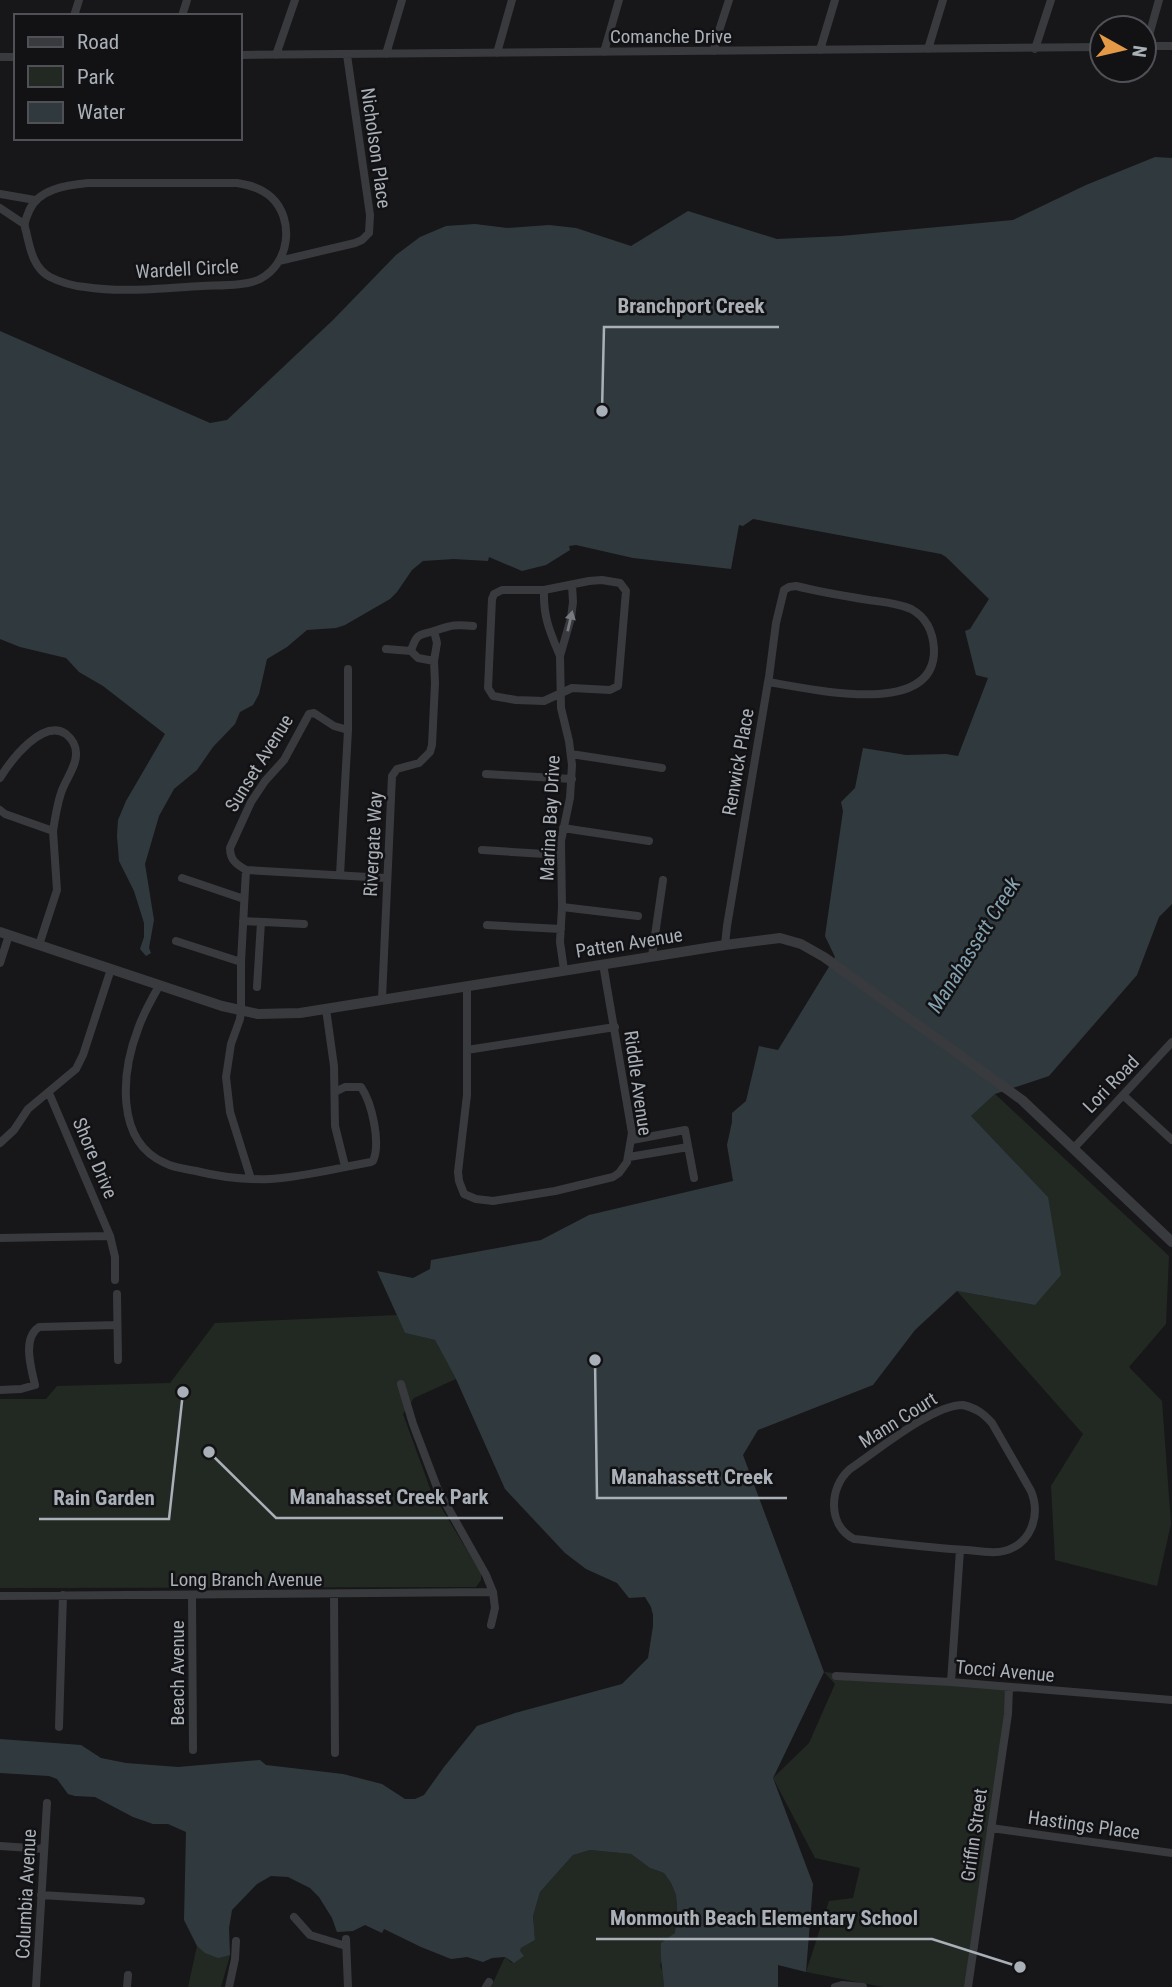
<svg xmlns="http://www.w3.org/2000/svg" width="1172" height="1987" font-family="'Roboto Condensed',sans-serif">
<style>
.green{fill:#222922}
.water{fill:#303a3e}
.lines{fill:none;stroke-linecap:round;stroke-linejoin:round}
.minor{stroke:#393a3e;stroke-width:8}
.tertiary{stroke:#393a3e;stroke-width:10}
.oneway{fill:#777b81}
.labels{text-anchor:middle;dominant-baseline:central;stroke-width:5;stroke-linejoin:round;paint-order:stroke}
.street-label{font-size:19px;fill:#aab0b8;stroke:#121214}
.water-label{font-size:21px;font-style:italic;fill:#84a1b0;stroke:#121214}
.leader{fill:none;stroke:#aab0b8;stroke-width:2.5}
.callout-dot{fill:#aab0b8;stroke:#121214;stroke-width:2.5}
.callout-label{font-size:21px;text-anchor:middle;font-weight:bold;fill:#aab0b8;stroke:#121214;stroke-width:5;stroke-linejoin:round;paint-order:stroke}
</style>
<rect width="100%" height="100%" fill="#171719"/>
<path class="green" d="M995,1094L1169,1256L1166,1324L1129,1367L1162,1401L1171,1524L1157,1586L1055,1560L1051,1486L1083,1434L957,1291L1035,1305L1048,1197L971,1116Z
M397,1315L405,1333L435,1340L456,1379L414,1398L403,1414L431,1491L481,1573V1580L476,1587L0,1588V1399H46L57,1386L170,1383L215,1323Z
M824,1672L1010,1690L966,1987H883L806,1972L829,1901L853,1898L860,1868L815,1858L773,1778L809,1743L835,1684Z
M590,1850L631,1854L650,1868L664,1873L671,1883L676,1895L677,1908L675,1933L660,1965L663,1973L664,1987H491L505,1957L512,1963L521,1948L535,1940L533,1916L540,1892L573,1855Z
M197,1946L230,1955L221,1987H188Z"/>
<path class="water" d="M1155,157L1172,158V904L1159,917L1137,975L1049,1076L995,1094L971,1116L1048,1197L1061,1275L1035,1305L957,1291L915,1330L873,1385L758,1430L743,1455L824,1672L773,1778L813,1884L806,1972L778,1965V1987H664C663,1971 660,1960 661,1943L675,1933L677,1908L676,1895L671,1883L664,1873L650,1868L631,1854L590,1850L573,1855L540,1892L533,1916L535,1940L521,1948L520,1951L524,1956L514,1963L505,1957L492,1958L483,1962L467,1957L451,1959L421,1947L384,1929L382,1933L365,1925L353,1931L337,1932L332,1918L319,1897L310,1888L288,1877L271,1876L257,1884L232,1910L229,1928L230,1955L218,1958L205,1953L197,1946L184,1920L186,1832L168,1824H153L133,1817L95,1797L75,1796L68,1794L57,1779L49,1776L0,1773V1739L81,1745L101,1758L126,1763L178,1767L260,1760L266,1765L343,1774L382,1784L405,1799H415L424,1795L444,1767L477,1726L515,1713L622,1684L648,1658L653,1626V1615L651,1607L645,1597L629,1598L617,1583L586,1569L565,1553L505,1489L456,1379L435,1340L405,1333L377,1271L413,1278L430,1269L431,1260L541,1240L589,1215L733,1181L727,1145L732,1122V1113L746,1101L759,1046L778,1050L835,957L825,936L843,811L841,802L855,788L863,748L906,755L946,754L958,756L988,678L976,675L965,631L970,629L989,599L946,557L941,554L753,519L743,526L739,525L731,569L633,558L576,545L569,546L570,550L546,565L522,571L489,557L488,561L454,559L423,561L412,570L397,592L390,599L345,625L336,628L307,630L287,647L267,659L259,694L253,705L240,712L235,724L213,747L197,770L174,789L159,816L145,864L154,920L149,948L151,953L146,956L140,949L144,937V923L134,891L119,861L117,836L118,820L126,801L165,734L103,686L79,672L66,658L20,647L0,639V331L210,423L227,420L333,320L396,255L420,237L446,226L475,224L507,228L549,225L576,228L631,246L688,211L777,239L841,236L1013,220L1086,185Z"/>
<g class="lines">
<path class="minor" d="M74,16L79,0
M182,16L187,0
M1144,46H1172
M1146,46L1159,0
M928,49L943,0
M1035,49L1051,0
M820,50L835,0
M714,51L716,40L729,0
M604,52L619,0
M497,53L512,0
M386,54L402,0
M240,55L1102,47
M276,55L295,0
M0,57H16
M88,183H237C250,185 261,188 271,197C295,219 290,264 260,279C246,286 219,285 202,286C164,288 123,293 85,287C74,286 60,282 50,277C33,268 30,248 26,231C23,223 26,219 29,211C38,189 67,185 88,183Z
M0,194L35,200
M0,208L24,224
M279,261L355,243L362,240L369,233L370,215L347,55
M602,580L620,583L626,591L618,686L610,690L572,688L544,701L516,700L493,696L488,688L492,599L494,594L502,590H544L589,581Z
M544,590C543,617 550,632 560,656
M386,649L411,651
M434,661L418,658L411,651C417,632 419,636 434,631C452,625 455,624 473,626
M571,754L662,768
M486,774L572,779
M0,778C11,760 43,718 66,734C72,739 76,745 76,753C77,766 65,780 61,793C57,805 55,818 53,831L5,814L0,810
M563,828L649,841
M482,850L561,855
M246,870L386,878
M340,875L348,730V669
M182,878L244,899
M562,907L638,916
M243,921L304,924
M487,925L561,929
M176,941L241,962
M39,945L57,890L53,831
M725,945L727,926L768,682L769,677L776,623L784,590L789,587L796,586C820,592 844,596 869,600C883,602 898,603 911,609C926,617 933,632 934,649C936,720 808,688 768,682
M652,956L663,880
M0,963L9,935
M564,970L560,942L562,907L561,841L570,798L572,765L569,741L561,708L560,656L571,618L573,602L572,585
M159,986C151,1000 143,1014 138,1029C122,1071 114,1141 165,1163C174,1168 186,1169 196,1171C220,1177 245,1180 270,1179C304,1177 338,1168 371,1162L373,1161C381,1143 372,1103 361,1087H345L335,1092
M467,986V1095L458,1172L459,1181L464,1194L476,1199L493,1201L555,1191L613,1177L619,1173L627,1162L632,1133L603,964
M257,987L261,922
M382,999L392,776L397,769L419,763L430,752L432,745L435,683L434,661L437,643L434,631
M326,1009L334,1066L335,1126L345,1166
M467,1050L615,1027
M49,1093L110,1236L115,1257V1280
M1123,1095L1172,1140
M632,1140L685,1130L694,1178
M0,1143L14,1130L28,1109L76,1069L83,1055L111,969
M1074,1148L1172,1042
M629,1157L688,1147
M251,1179L230,1112L226,1077L231,1044L240,1019L241,1010V962L246,870C236,864 230,860 230,848L251,802L265,781L284,760L309,714L314,713L334,726L348,730
M0,1238L110,1236
M117,1294L118,1360
M401,1384L413,1424L438,1490L486,1575L493,1592L495,1608L491,1625
M0,1390L21,1389L35,1385C31,1368 22,1338 39,1327L117,1325
M963,1405C976,1408 983,1413 992,1423L1031,1491C1041,1516 1031,1544 1004,1551C993,1554 978,1551 967,1550C929,1548 892,1543 854,1539C827,1525 829,1487 850,1469C877,1451 932,1405 963,1405Z
M334,1594L335,1753
M192,1595L193,1750
M0,1596L493,1592
M836,1676L951,1682L1172,1700
M951,1682L960,1550
M59,1727L63,1595
M991,1828L1172,1853
M0,1846L44,1849
M41,1895L141,1901
M294,1917L310,1935L346,1946
M346,1939L348,1987
M36,1987L47,1803
M127,1987L128,1975
M229,1987L235,1959L236,1941
M486,1987L489,1982
M835,1987L842,1985L863,1987
M968,1987L1008,1714L1009,1687"/>
<path class="tertiary" d="M0,932L222,1006L258,1014L300,1013L725,945L780,938L801,944L824,957L1022,1100L1172,1242"/>
</g>
<defs><path id="oneway-solid" d="M-6-.8H1V-3.2L6.5 0L1 3.2V.8H-6Z" transform="scale(1.75)"/></defs>
<use class="oneway" href="#oneway-solid" transform="translate(570 621) rotate(-77)"/>
<g class="labels">
<g class="street-label">
<text x="671" y="36">Comanche Drive</text>
<text transform="translate(376 148) rotate(82)">Nicholson Place</text>
<text transform="translate(187 269) rotate(-3)">Wardell Circle</text>
<text transform="translate(738 762) rotate(-80)">Renwick Place</text>
<text transform="translate(259 763) rotate(-58)">Sunset Avenue</text>
<text transform="translate(550 818) rotate(-87)">Marina Bay Drive</text>
<text transform="translate(373 844) rotate(-87)">Rivergate Way</text>
<text transform="translate(629 943) rotate(-9)">Patten Avenue</text>
<text transform="translate(638 1083) rotate(82)">Riddle Avenue</text>
<text transform="translate(1111 1084) rotate(-46)">Lori Road</text>
<text transform="translate(95 1158) rotate(67)">Shore Drive</text>
<text transform="translate(898 1420) rotate(-32)">Mann Court</text>
<text x="246" y="1579">Long Branch Avenue</text>
<text transform="translate(1005 1671) rotate(5)">Tocci Avenue</text>
<text transform="translate(177 1673) rotate(-90)">Beach Avenue</text>
<text transform="translate(1084 1825) rotate(8)">Hastings Place</text>
<text transform="translate(974 1835) rotate(-82)">Griffin Street</text>
<text transform="translate(26 1894) rotate(-87)">Columbia Avenue</text>
</g>
<g class="water-label">
<text transform="translate(974 945) rotate(-58)">Manahassett Creek</text>
</g>
</g>
<path class="leader" d="M602 411L604 327H779M595 1360L597 1498H787M209 1452L276 1518H503M183 1392L169 1519H39M1020 1967L932 1939H596"/>
<g class="callout-dot">
<circle cx="602" cy="411" r="7"/>
<circle cx="595" cy="1360" r="7"/>
<circle cx="209" cy="1452" r="7"/>
<circle cx="183" cy="1392" r="7"/>
<circle cx="1020" cy="1967" r="7"/>
</g>
<g class="callout-label">
<text x="691" y="313">Branchport Creek</text>
<text x="692" y="1484">Manahassett Creek</text>
<text x="389" y="1504">Manahasset Creek Park</text>
<text x="104" y="1505">Rain Garden</text>
<text x="764" y="1925">Monmouth Beach Elementary School</text>
</g>
<rect x="14" y="14" width="228" height="126" fill="#121214" stroke="#4f5156" stroke-width="2"/>
<rect x="28" y="37" width="35" height="10" fill="#393a3e" stroke="#4f5156" stroke-width="2"/>
<text x="77" y="49" font-size="21" fill="#aab0b8">Road</text>
<rect x="28" y="66" width="35" height="21" fill="#222922" stroke="#4f5156" stroke-width="2"/>
<text x="77" y="84" font-size="21" fill="#aab0b8">Park</text>
<rect x="28" y="102" width="35" height="21" fill="#303a3e" stroke="#4f5156" stroke-width="2"/>
<text x="77" y="119" font-size="21" fill="#aab0b8">Water</text>
<g transform="translate(1123 49) rotate(98)"><circle r="33" fill="#121214" stroke="#4f5156" stroke-width="2"/>
<path d="M0-5L12 26L0 18L-12 26Z" fill="#e39945"/>
<text y="-10" font-size="19" font-weight="bold" text-anchor="middle" fill="#aab0b8">N</text>
</g>
</svg>
